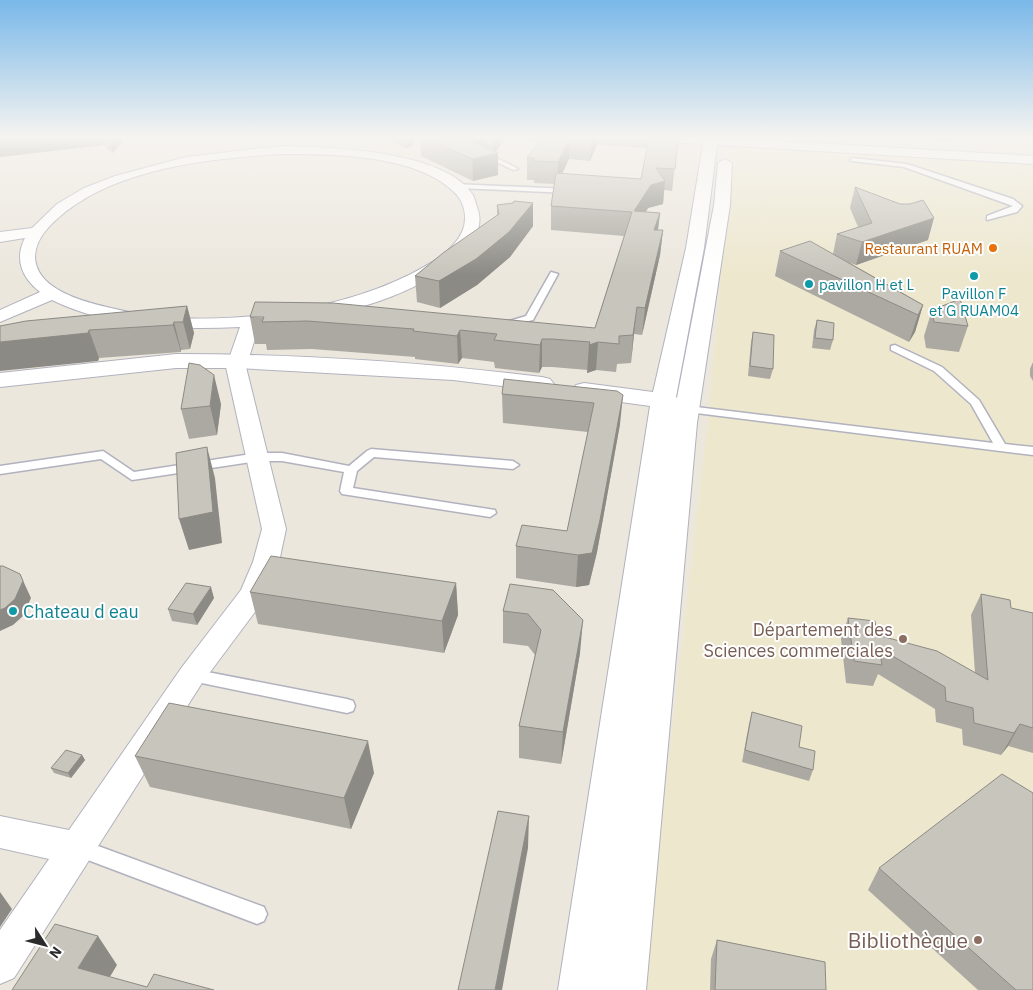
<svg xmlns="http://www.w3.org/2000/svg" width="1033" height="990" font-family="'IBM Plex Sans',sans-serif">
<style>
.education{fill:#ede7cd}
.lines{fill:none;stroke-linecap:round;stroke-linejoin:round}
.lane-casing{stroke:#b1b2be;stroke-width:3}
.street-casing{stroke:#b1b2be;stroke-width:2}
.secondary-casing{stroke:#b1b2be;stroke-width:2}
.lane{fill:#fff;fill-rule:evenodd}
.street{fill:#fff;fill-rule:evenodd}
.secondary{fill:#fff;fill-rule:evenodd}
.wall{fill:#aca9a2;fill-rule:evenodd}
.shaded-wall{fill:#8c8a84}
.building{fill:#c8c5bc;stroke:#8c8a84}
.food-dot{fill:#e8710a;stroke:#fff;stroke-width:2}
.culture-dot{fill:#0f9aa8;stroke:#fff;stroke-width:2}
.education-dot{fill:#8d6e63;stroke:#fff;stroke-width:2}
.labels{text-anchor:middle;dominant-baseline:central;stroke-width:4;stroke-linejoin:round;paint-order:stroke}
.far-food-label{font-size:15px;fill:#c56008;stroke:#fff;text-anchor:end}
.far-culture-label{font-size:15px;fill:#0d838f;stroke:#fff;text-anchor:start}
.culture-label{font-size:18px;fill:#0d838f;stroke:#fff;text-anchor:start}
.education-label{font-size:18px;fill:#785e54;stroke:#fff;text-anchor:end}
.near-education-label{font-size:21px;fill:#785e54;stroke:#fff;text-anchor:end}
</style>
<rect width="100%" height="100%" fill="#ece7dd"/>
<path class="education" d="M733,145L1033,158V990H642L707,428Z"/>
<g class="lines">
<defs>
<path id="lane" d="M484,152L517,168L518,169L513,170L482,155L481,154Z
M853,158L907,164L1013,199L1022,206L1017,212L987,220V216L1013,206L904,167L851,161L850,160Z
M454,184L569,189L573,191L569,193L457,188L453,186Z
M551,272L558,274L533,320L506,326V322L526,316Z
M895,345L942,367L979,400L1005,444L1033,447V455L688,412L682,409L688,406L993,443L971,404L934,371L891,350V346Z
M371,449L513,461L519,465L513,469L374,457L357,471L353,488L495,510L496,513L490,517L342,494L340,491L344,472L282,461H257L132,480L101,459L0,474V466L103,451L134,472L257,453H282L349,466L367,451Z
M192,669L347,699L353,701L355,706L353,711L347,713L192,681L186,679L184,675L186,671Z
M79,839L264,907L267,914L264,921L257,924L72,854L70,848L72,842Z"/>
<path id="street" d="M280,146C328,147 445,150 473,195C475,199 476,205 478,210C484,229 471,246 457,258C404,305 325,317 259,326L246,367L286,529L279,562L263,601L202,683L14,978L0,984V930L49,859L0,848V816L69,830L182,667L241,590L253,562L262,529L226,367L240,327C178,330 109,328 52,300L0,322V310L40,292C22,278 14,259 25,238L0,242V232L32,228L57,204L84,188L115,176L186,157ZM280,154C332,154 415,154 454,192C465,202 468,219 462,232C452,253 428,265 409,275C328,315 199,331 111,308C85,302 35,290 35,256C36,240 46,229 57,219C113,168 208,159 280,154Z"/>
<path id="secondary" d="M643,137H718L1033,156V164L717,145L704,248L676,397L677,398L714,205L718,163L725,159L732,163L730,205L697,423L646,990H558L650,406L584,397L576,395L572,390L576,385L584,383L653,392L686,248L703,144L650,141Z
M176,354C298,354 421,362 542,377L550,379L554,384L550,389L542,391L453,380L236,368H176L0,387V373Z"/>
</defs>
<use href="#lane" class="lane-casing"/>
<use href="#street" class="street-casing"/>
<use href="#secondary" class="secondary-casing"/>
<use href="#lane" class="lane"/>
<use href="#street" class="street"/>
<use href="#secondary" class="secondary"/>
</g>
<path class="wall" d="M0,137H126L113,153L105,147L104,145L0,157Z
M165,137H318L166,140Z
M390,137H414L413,146L406,148L390,141Z
M420,137H674V140H678L672,191L664,190L663,204L648,208L646,212L660,213L658,230H663L660,255L642,335L634,334L631,363L617,364L616,372L596,370L587,373L588,370L552,367H542L539,373L495,368L494,362L462,358L458,364L415,359V357L312,349L267,350L266,344H255L250,317L595,328L624,236L551,230V206L555,184L534,183V180H527V158L539,142L504,140L495,152L498,175L473,181L421,156ZM597,145L647,148L641,179L562,174L569,159L590,161Z
M839,137H860L859,138Z
M893,137H952L950,142L902,139Z
M1015,137H1033V141Z
M855,187L928,240L856,265L850,263L923,305L915,332L909,342L775,276L780,251L833,254L837,234L858,227L850,208Z
M497,205L533,226L510,257L477,285L440,308L417,302L415,276L497,215Z
M187,306L194,333L190,349L181,350V352L99,358L98,361L0,326Z
M932,310L968,326L959,352L926,348L924,336Z
M817,320L833,340L830,350L812,348L814,330Z
M753,332L773,369L770,379L748,376L751,342Z
M1033,362V381L1030,376V369Z
M617,391L620,424L597,552L589,585L576,587L516,578V546L567,531L588,432L503,423L502,394Z
M221,404L217,435L189,439L181,409Z
M456,583L458,615L444,653L258,624L250,592Z
M510,584L580,653L561,764L519,758V726L535,655L528,646L503,643V611Z
M981,594L1011,608L1033,613V753L1008,746L1001,755L963,745L962,729L936,722L935,709L878,674L873,686L846,683L841,639L848,618L877,635L975,673L971,615Z
M214,598L197,625L172,621L168,609Z
M752,712L799,747L813,770L809,781L742,762L749,724Z
M82,755L85,760L71,778L54,773L51,768Z
M135,756L374,773L351,829L150,787Z
M879,868L1033,990H978L868,890Z
M717,940L826,990H710L711,959Z"/>
<path class="shaded-wall" d="M0,137H102L104,145L0,157Z
M108,137H126L113,153Z
M405,137H414L413,146L406,148Z
M493,137H503L504,140L494,154L498,153V175L473,181L472,141L486,138V156L493,154Z
M593,137H597V145L590,161L591,140Z
M671,137H674V144L670,140Z
M570,138L569,159L557,185L558,162Z
M665,181L663,204L648,208L632,235L634,211L651,185Z
M533,203V226L510,257L477,285L440,308L439,281Z
M660,213L657,237L654,230Z
M934,218L928,240L856,265L862,242Z
M663,230L660,255L642,335L645,308Z
M923,305L915,332L909,342L918,315Z
M187,306L194,333L190,349L183,322Z
M637,307L634,334L631,363L633,335Z
M174,322L181,350V352L173,325Z
M89,330L99,358L98,361L0,371V342Z
M460,330L462,358L458,364L457,336Z
M542,339V367L539,373L540,345Z
M598,342L596,370L587,373L589,345Z
M214,375L221,404L217,435L210,406Z
M623,395L620,424L597,552L589,585L576,587L578,555Z
M207,447L215,478L222,543L189,550L179,519Z
M20,574L31,598L23,616L13,625L0,631V610Z
M456,583L458,615L444,653L442,621Z
M211,587L214,598L197,625L193,614Z
M583,620L580,653L561,764L563,732Z
M1020,724L1008,746L1001,755L1014,733Z
M368,741L374,773L351,829L344,798Z
M82,755L85,760L71,778L68,773Z
M529,816L528,848L502,990H495Z
M0,892L12,909L0,927Z
M98,936L117,965L102,990L78,968Z"/>
<path class="building" d="M424,137H483L486,138L472,141L498,153L472,159Z
M542,137H593L591,140L570,138L558,162L534,161L535,158H527Z
M649,137H671L670,140H678L675,169L656,168L665,181L651,185L634,211L660,213L654,230H663L645,308L637,307L633,335L619,336V344L598,342L589,345L590,342L552,339H542L540,345L494,340L497,334L460,330L457,336L413,331L414,329L307,321L262,322L264,317H250L255,302L333,303L595,328L632,212L551,206L556,173L641,179Z
M855,187L900,204H910L923,200L934,218L862,242L837,234L872,223Z
M514,201L533,203L509,232L476,259L439,281L415,276L443,253L499,214L497,205L513,203Z
M810,241L923,305L918,315L780,251Z
M960,299L968,326L934,322L932,310Z
M187,306L183,322H174L173,325L89,330L88,333L0,342V326L26,321Z
M817,320L834,323L833,340L815,338Z
M753,332L774,335L773,369L750,366Z
M189,363L200,365L214,375L210,406L181,409Z
M504,379L617,391L623,395L600,520L592,553L578,555L516,546L522,525L567,531L594,403L502,394Z
M207,447L213,512L179,519L176,453Z
M271,556L456,583L442,621L250,592Z
M0,566H3L20,574L23,581L15,599L5,608L0,610Z
M186,583L211,587L193,614L168,609Z
M510,584L553,590L583,620L563,732L519,726L541,630L528,614L503,611Z
M981,594L1010,600L1011,608L1033,613V728L1020,724L1014,733L974,723L973,708L946,701L945,687L879,648L882,665L854,661L848,618L875,621L877,635L937,651L988,680Z
M169,703L368,741L344,798L135,756Z
M752,712L802,726L799,747L815,751L813,770L745,750Z
M66,750L82,755L68,773L51,768Z
M1002,774L1033,793V990H1016L879,868Z
M498,811L529,816L495,990H458Z
M55,924L98,936L78,968L147,987L154,974L214,990H12Z
M717,940L825,962L826,990H715Z"/>
<linearGradient id="sky" x2="0" y2="1"><stop stop-color="#79b8e9"/><stop offset="0.5" stop-color="#f6f4f0"/><stop offset="1" stop-color="#f6f4f0" stop-opacity="0"/></linearGradient>
<rect width="1033" height="275" fill="url(#sky)"/>
<circle class="food-dot" cx="993" cy="248" r="5"/>
<g class="culture-dot">
<circle cx="974" cy="276" r="5"/>
<circle cx="809" cy="284" r="5"/>
<circle cx="13" cy="611" r="5"/>
</g>
<g class="education-dot">
<circle cx="903" cy="639" r="5"/>
<circle cx="978" cy="940" r="5"/>
</g>
<g class="labels">
<g class="far-food-label">
<text x="983" y="248">Restaurant RUAM</text>
</g>
<g class="far-culture-label">
<text x="819" y="284">pavillon H et L</text>
<text x="974" y="293" text-anchor="middle">Pavillon F<tspan x="974" dy="17">et G RUAM04</tspan></text>
</g>
<g class="culture-label">
<text x="23" y="611">Chateau d eau</text>
</g>
<g class="education-label">
<text x="893" y="629">Département des<tspan x="893" dy="21">Sciences commerciales</tspan></text>
</g>
<g class="near-education-label">
<text x="968" y="940">Bibliothèque</text>
</g>
</g>
<g transform="translate(45 945) rotate(126)" stroke="#ffffff" stroke-width="4" paint-order="stroke">
<path d="M0-4L9 19L0 12L-9 19Z" fill="#2b2b2b"/>
<text y="-8" font-size="14" font-weight="bold" text-anchor="middle" fill="#2b2b2b">N</text>
</g>
</svg>
